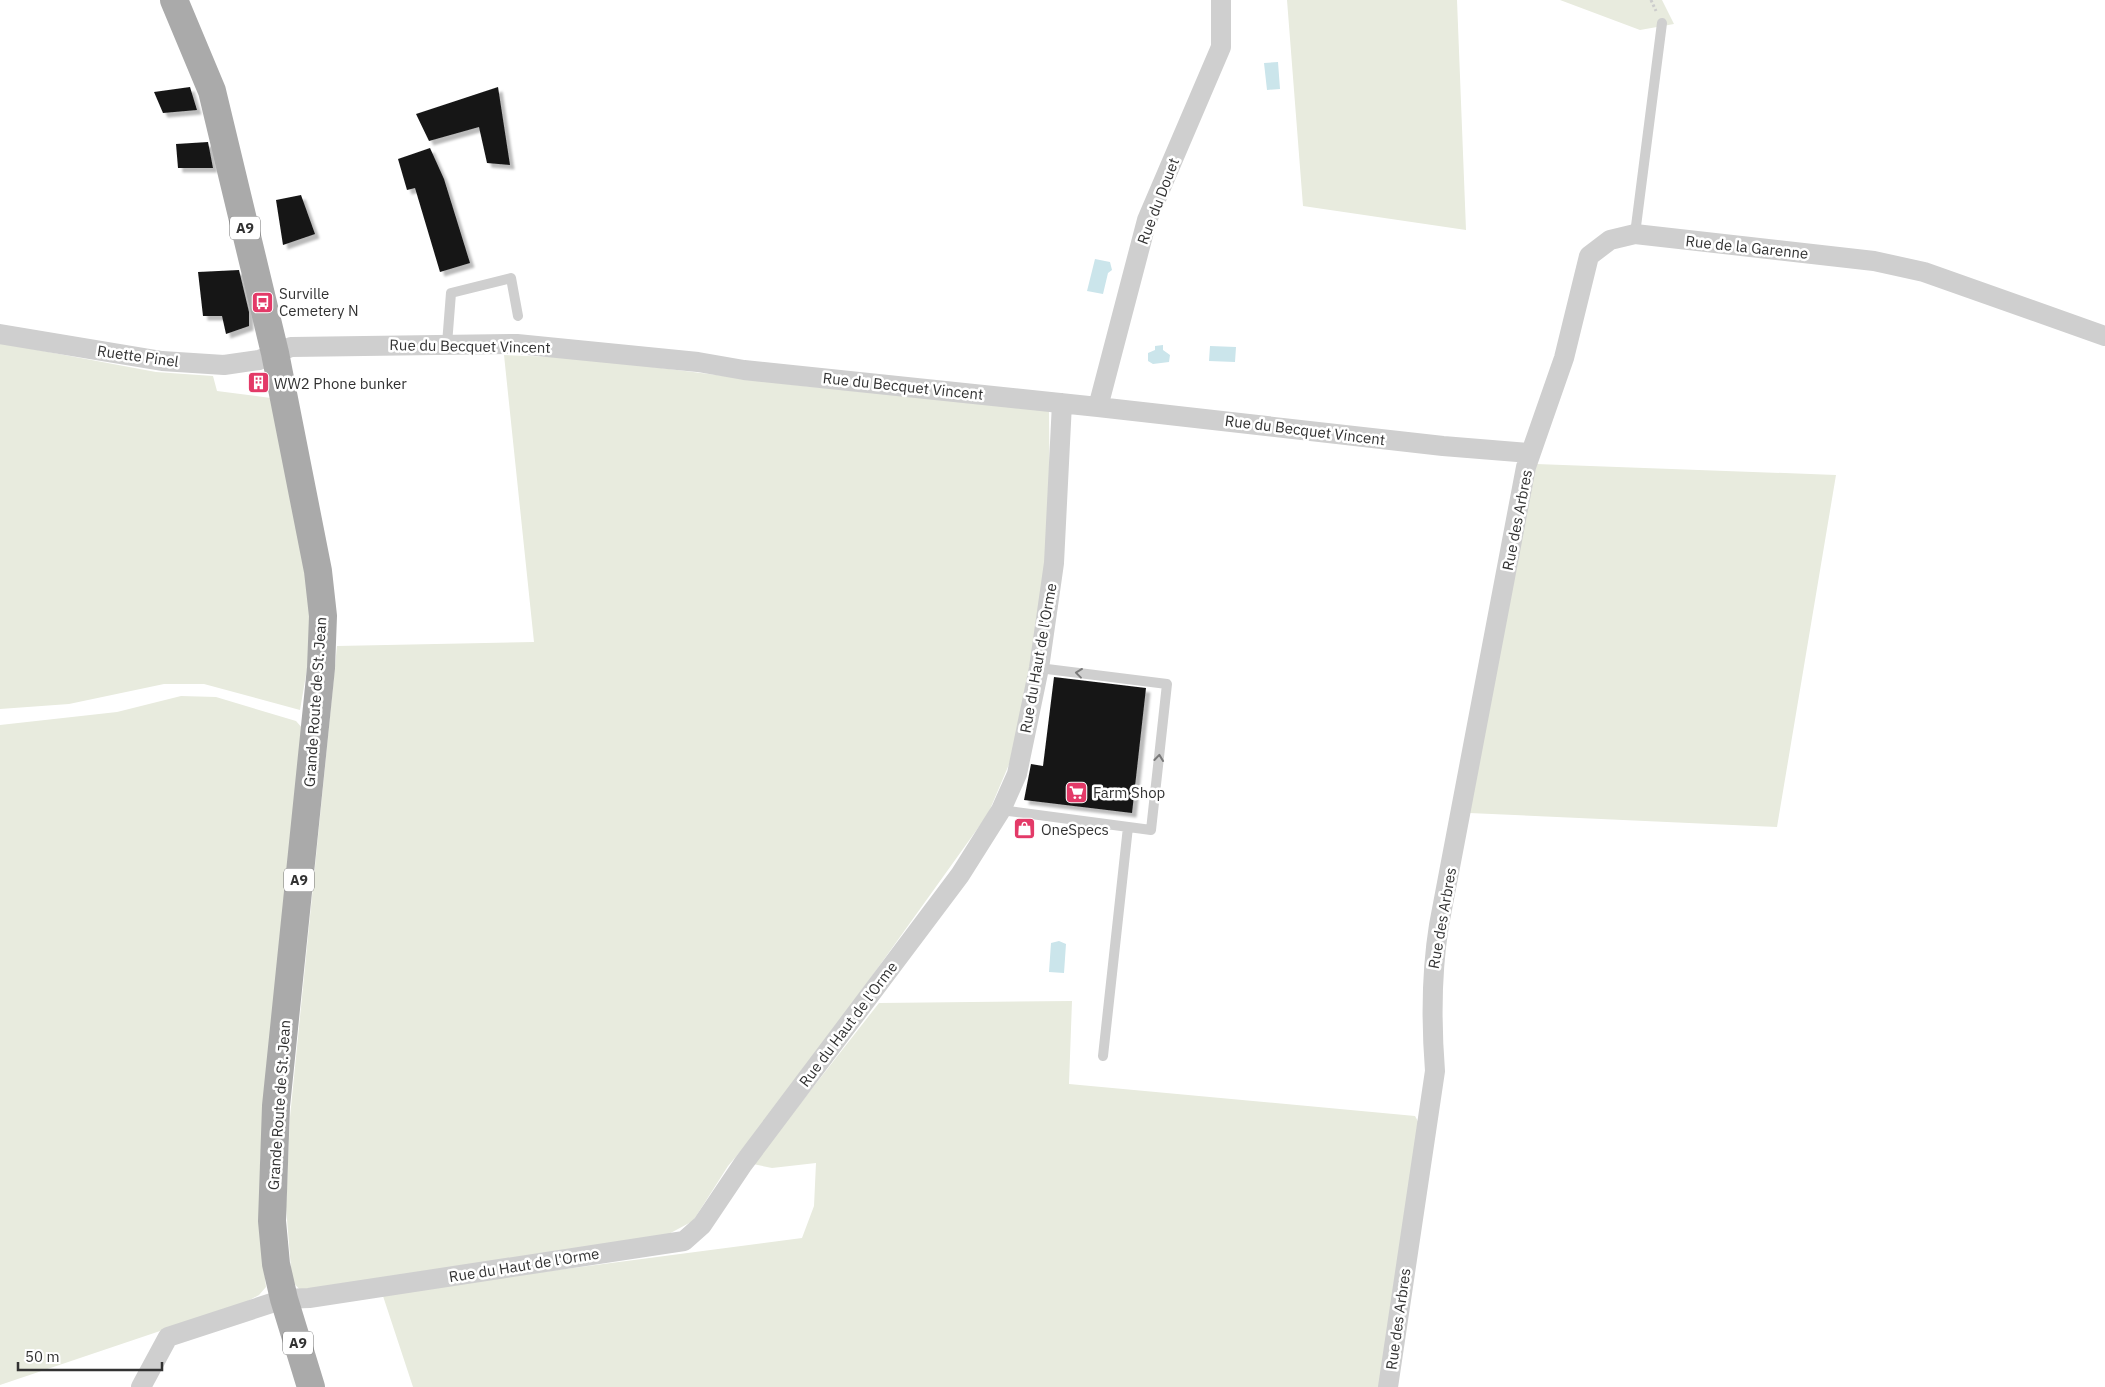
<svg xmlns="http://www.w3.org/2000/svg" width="2105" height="1387" font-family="'IBM Plex Sans',sans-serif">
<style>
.green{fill:#e8ebde}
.water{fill:#cbe5eb}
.building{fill:#191919;filter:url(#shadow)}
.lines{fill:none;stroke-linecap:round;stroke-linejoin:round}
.path{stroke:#ccc;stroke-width:3;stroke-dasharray:2.5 2.5;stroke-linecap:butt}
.lane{stroke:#cfcfcf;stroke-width:10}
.street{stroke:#cfcfcf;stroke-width:20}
.primary{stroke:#aaa;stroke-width:28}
.oneway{stroke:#797979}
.labels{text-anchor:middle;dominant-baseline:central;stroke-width:5;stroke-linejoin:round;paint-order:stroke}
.shield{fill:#fff;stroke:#707070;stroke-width:1}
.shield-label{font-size:14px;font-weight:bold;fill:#323232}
.street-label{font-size:15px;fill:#323232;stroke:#fff}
.poi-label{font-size:15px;fill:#323232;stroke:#fff;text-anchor:start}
</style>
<defs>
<filter id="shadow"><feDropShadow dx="4.5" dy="4.5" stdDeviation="1" flood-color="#0004"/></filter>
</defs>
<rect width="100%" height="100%" fill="#fff"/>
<path class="green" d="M1287,0H1457L1466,230L1303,206Z
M1560,0H1662L1674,24L1640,30Z
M0,343L156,372L213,376L217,391L271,398L308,568L313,634L300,710L204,684H164L69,704L0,709Z
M504,355L582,358L804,386L1049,410L1050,534L1033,666L1010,762L988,814L779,1106L728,1166L693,1221L663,1237L301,1291L292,1281L286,1207L290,1117L337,646L534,642Z
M1536,464L1836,475L1777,827L1469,813Z
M181,696L216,697L296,721L303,729L283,908L260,1161V1230L266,1287L259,1295L246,1302L0,1385V725L117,712Z
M1072,1001L1069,1084L1415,1116L1420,1125L1381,1387H413L382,1293L802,1238L814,1206L816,1163L772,1168L753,1164L879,1003Z"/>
<path class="water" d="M1278,62L1280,89L1267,90L1264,63Z
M1095,259L1110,262L1112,270L1108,273L1103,294L1087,291Z
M1163,345V350L1170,355L1169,362L1153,364L1148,361V353L1155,350V346Z
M1210,346L1236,347L1235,362L1209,361Z
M1059,941L1066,944L1064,973L1049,972L1051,943Z"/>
<path class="building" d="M190,87L197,110L163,113L154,92Z
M498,87L510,165L487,163L479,127L429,141L416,114Z
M208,142L213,168H178L176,144Z
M430,148L444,179L470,263L440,272L415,188L407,190L398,159Z
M301,195L315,234L283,245L276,200Z
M239,270L249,312V326L226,334L222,316H203L198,272Z
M1054,677L1146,688L1132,813L1024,800L1031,764L1043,766Z"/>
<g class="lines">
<path class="path" d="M1651,0L1656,11"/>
<path class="lane" d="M1635,234L1662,23
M447,344L451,293L511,278L518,316
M1001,810L1151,830L1167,684L1039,668
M1103,1056L1128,827"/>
<path class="street" d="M0,334L162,361L224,365L259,360L291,347L517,344L698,362L744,370L1098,407L1443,446L1530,453
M1098,407L1147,220L1221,47V0
M141,1387L168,1337L284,1299L309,1298L684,1241L702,1225L743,1164L960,875L1001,810L1017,774L1039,668L1054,563L1062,403
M1388,1387L1435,1071C1431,1020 1431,975 1439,925L1526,467L1564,358L1589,256L1610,240L1635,234L1874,261L1924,272L2105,336"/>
<path class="primary" d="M174,0L212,91L275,353L318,571L323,616L321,668L276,1106L272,1221L276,1264L284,1299L311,1387"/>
</g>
<defs><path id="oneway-chevron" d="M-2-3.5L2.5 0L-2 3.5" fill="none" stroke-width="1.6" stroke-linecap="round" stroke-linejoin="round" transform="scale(1.25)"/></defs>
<g class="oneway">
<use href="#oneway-chevron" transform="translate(1079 673) rotate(-173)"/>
<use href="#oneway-chevron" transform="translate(1159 758) rotate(-84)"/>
</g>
<defs>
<symbol id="bus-square" viewBox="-11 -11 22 22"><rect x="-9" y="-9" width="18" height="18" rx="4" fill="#e33a68" stroke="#fff"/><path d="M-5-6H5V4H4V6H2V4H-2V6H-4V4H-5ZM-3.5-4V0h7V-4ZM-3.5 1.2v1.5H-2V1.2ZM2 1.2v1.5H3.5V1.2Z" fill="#fff"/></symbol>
<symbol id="building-square" viewBox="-11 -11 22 22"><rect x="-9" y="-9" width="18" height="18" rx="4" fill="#e33a68" stroke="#fff"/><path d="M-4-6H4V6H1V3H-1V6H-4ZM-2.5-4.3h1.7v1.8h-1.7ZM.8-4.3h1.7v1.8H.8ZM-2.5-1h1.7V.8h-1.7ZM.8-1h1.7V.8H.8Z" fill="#fff"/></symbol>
<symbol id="supermarket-square" viewBox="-11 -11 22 22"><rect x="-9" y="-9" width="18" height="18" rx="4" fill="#e33a68" stroke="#fff"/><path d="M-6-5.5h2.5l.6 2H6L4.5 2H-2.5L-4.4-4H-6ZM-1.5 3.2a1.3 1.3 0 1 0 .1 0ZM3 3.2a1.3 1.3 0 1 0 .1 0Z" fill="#fff"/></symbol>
<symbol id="shop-square" viewBox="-11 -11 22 22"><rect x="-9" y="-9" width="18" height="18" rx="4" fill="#e33a68" stroke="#fff"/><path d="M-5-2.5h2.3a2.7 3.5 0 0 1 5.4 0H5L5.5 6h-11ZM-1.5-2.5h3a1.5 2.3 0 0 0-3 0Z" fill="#fff"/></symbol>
</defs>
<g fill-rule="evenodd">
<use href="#bus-square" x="250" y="290" width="25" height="25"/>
<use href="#building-square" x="246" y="370" width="25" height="25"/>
<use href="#supermarket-square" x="1064" y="780" width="25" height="25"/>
<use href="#shop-square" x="1012" y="816" width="25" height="25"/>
</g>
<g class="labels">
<g class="shield">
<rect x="230" y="216.5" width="30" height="23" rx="4"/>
<rect x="284" y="868.5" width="30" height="23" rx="4"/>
<rect x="283" y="1331.5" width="30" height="23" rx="4"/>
</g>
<g class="shield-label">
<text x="245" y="228">A9</text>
<text x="299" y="880">A9</text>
<text x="298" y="1343">A9</text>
</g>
<g class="street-label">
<text transform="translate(1158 201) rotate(-69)">Rue du Douet</text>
<text transform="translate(1747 247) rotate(6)">Rue de la Garenne</text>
<text transform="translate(470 346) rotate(1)">Rue du Becquet Vincent</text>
<text transform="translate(138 356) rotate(8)">Ruette Pinel</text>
<text transform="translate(903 386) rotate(6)">Rue du Becquet Vincent</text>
<text transform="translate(1305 430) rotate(7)">Rue du Becquet Vincent</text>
<text transform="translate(1517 520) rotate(-79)">Rue des Arbres</text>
<text transform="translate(1038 658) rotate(-80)">Rue du Haut de l'Orme</text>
<text transform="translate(315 702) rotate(-86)">Grande Route de St. Jean</text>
<text transform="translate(1442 918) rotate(-80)">Rue des Arbres</text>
<text transform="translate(848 1024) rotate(-53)">Rue du Haut de l'Orme</text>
<text transform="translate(279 1105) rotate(-86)">Grande Route de St. Jean</text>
<text transform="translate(524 1265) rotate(-9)">Rue du Haut de l'Orme</text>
<text transform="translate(1398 1319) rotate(-82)">Rue des Arbres</text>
</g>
<g class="poi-label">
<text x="279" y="293">Surville<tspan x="279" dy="17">Cemetery N</tspan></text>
<text x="274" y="383">WW2 Phone bunker</text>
<text x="1093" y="792">Farm Shop</text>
<text x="1041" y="829">OneSpecs</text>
</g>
</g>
<path d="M18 1362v8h144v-8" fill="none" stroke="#323232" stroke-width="2.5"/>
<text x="25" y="1362" font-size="15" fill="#323232" stroke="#ffffff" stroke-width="4" paint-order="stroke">50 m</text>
</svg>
